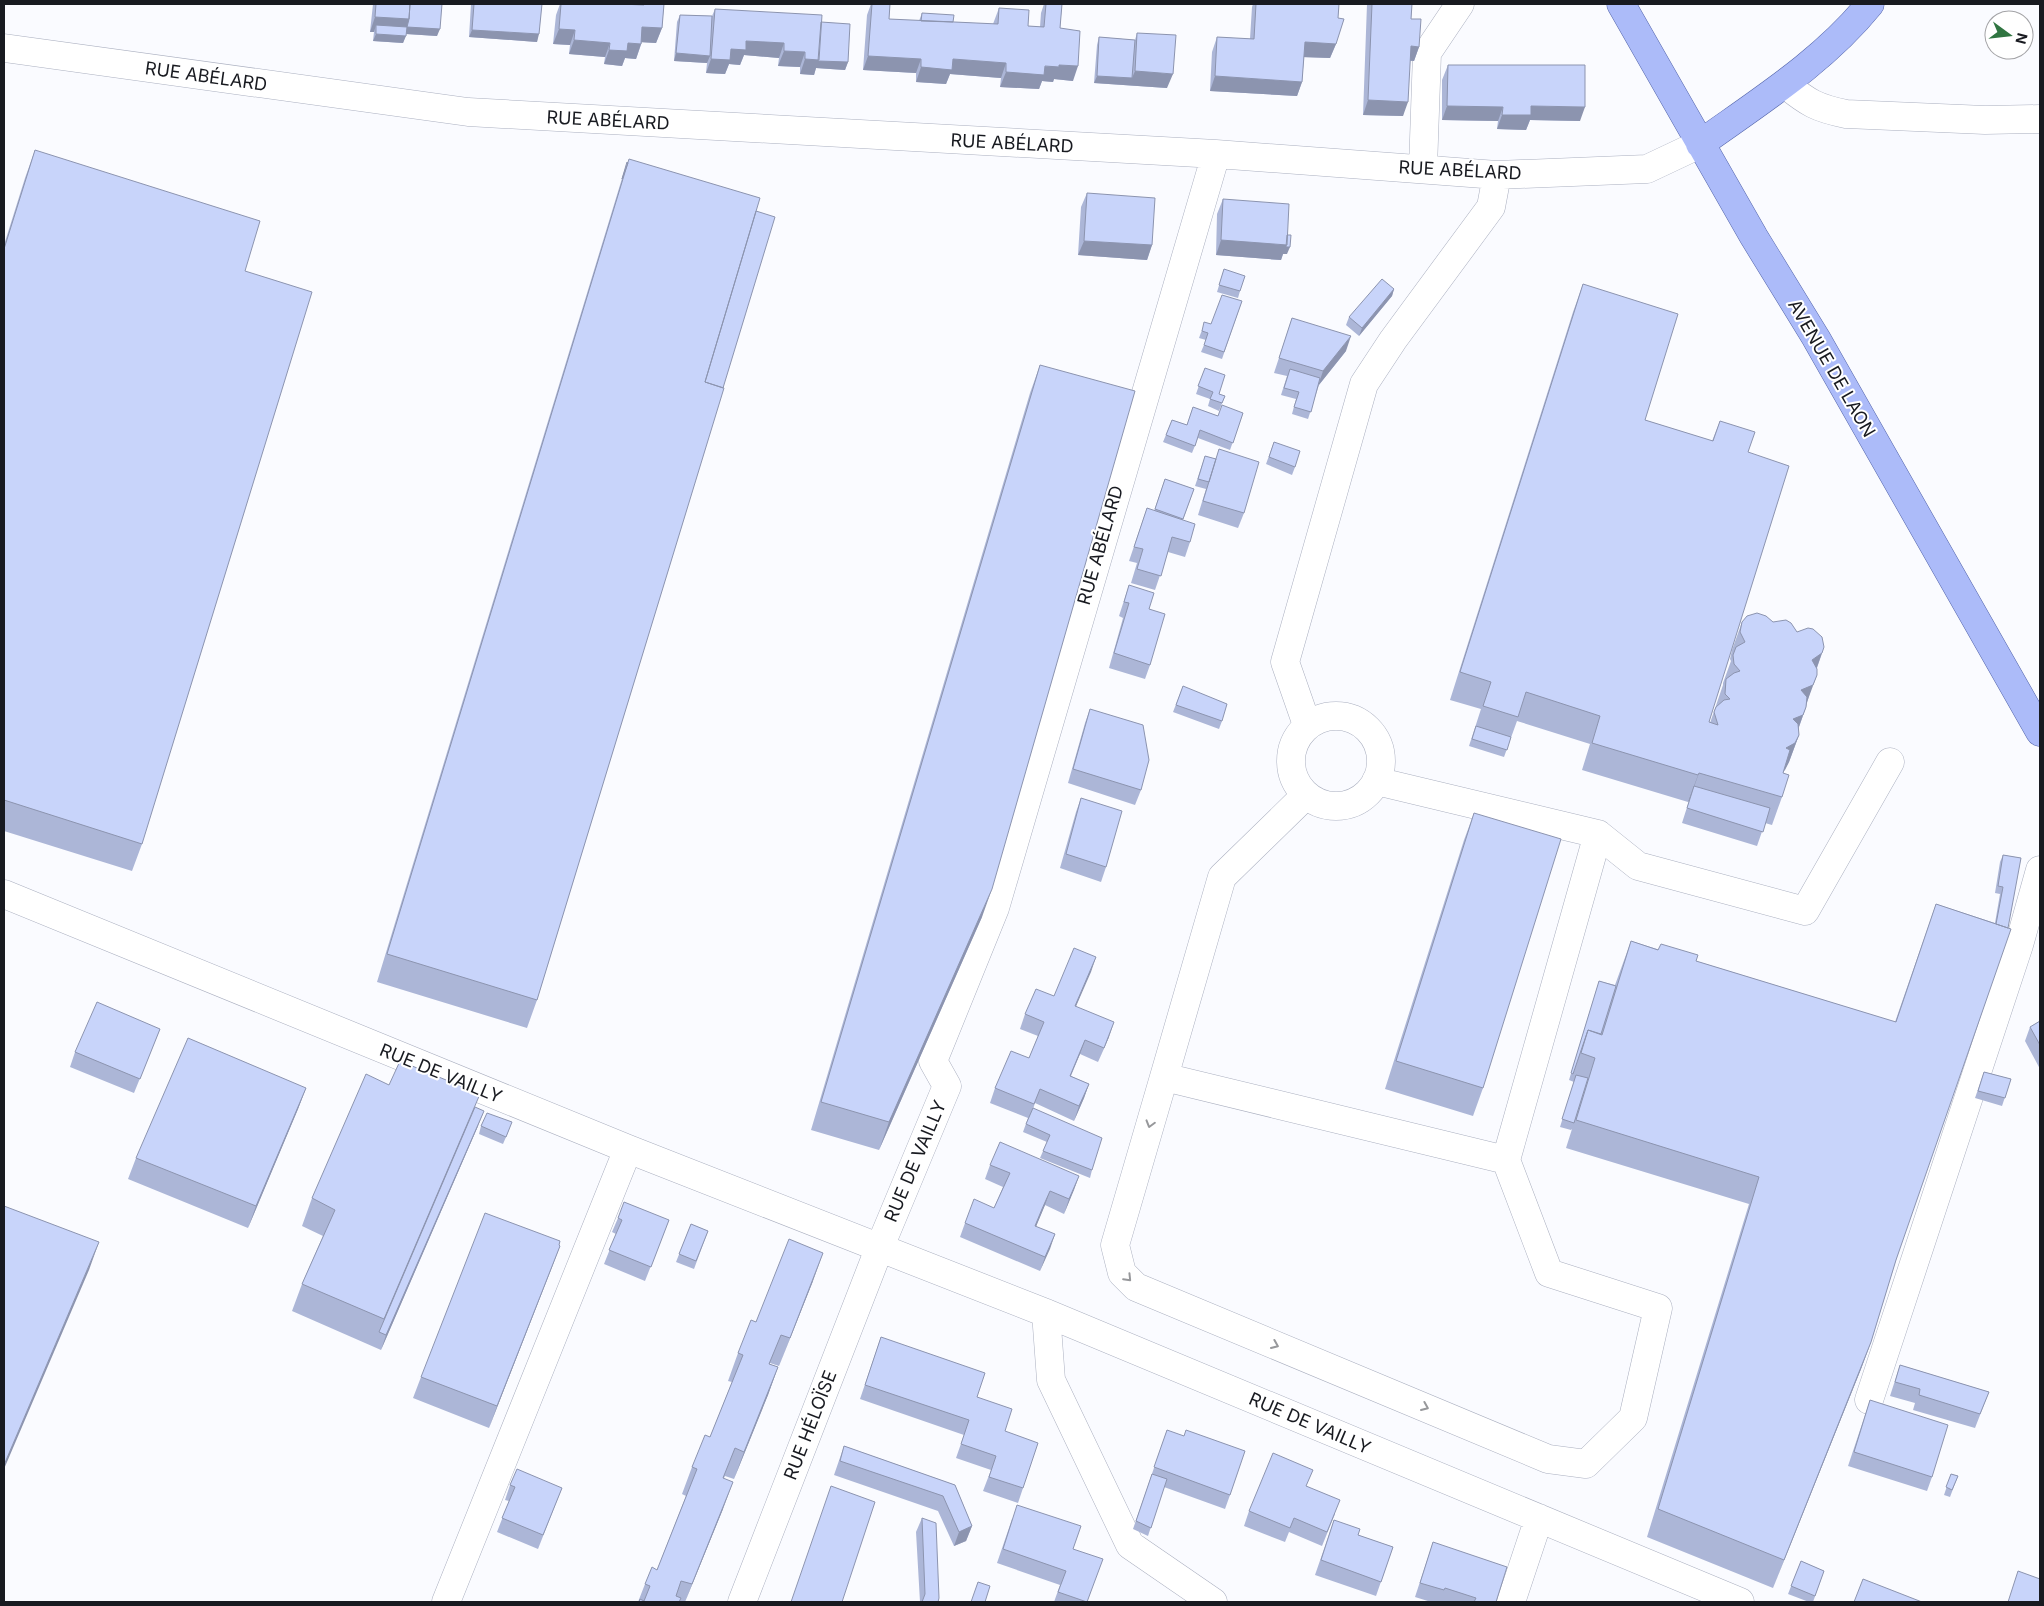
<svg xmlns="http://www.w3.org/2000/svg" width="2044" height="1606" font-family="Inter,sans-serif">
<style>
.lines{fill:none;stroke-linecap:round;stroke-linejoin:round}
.minor-casing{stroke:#abb0c0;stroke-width:29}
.major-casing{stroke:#5465aa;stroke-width:29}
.minor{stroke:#fff;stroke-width:28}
.major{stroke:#acbbf9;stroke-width:28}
.wall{fill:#acb6d7}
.shaded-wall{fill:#8c94af}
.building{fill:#c8d4fa;stroke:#8c94af}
.oneway{stroke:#97989b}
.labels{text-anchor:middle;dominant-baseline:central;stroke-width:4;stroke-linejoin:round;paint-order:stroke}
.street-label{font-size:18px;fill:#181a20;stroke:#fff}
</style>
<rect width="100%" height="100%" fill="#fafbff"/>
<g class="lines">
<defs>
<path id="minor" d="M4,48L468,112L1216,154L1497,175L1647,169L1700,144
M1785,84C1808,103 1817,108 1846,114L1985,120L2040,119
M1423,168L1427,53L1460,4
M1291 761a45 45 0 1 1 90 0a45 45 0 1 1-90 0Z
M1307,725L1285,662L1364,384L1393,340L1491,207L1497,175
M1306,795L1222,877L1164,1077L1506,1160L1598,834L1376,781
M1598,834L1638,866L1805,911L1890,762
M4,894L628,1149L1046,1313L1740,1602
M1164,1077L1115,1245L1122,1273L1136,1287L1548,1459L1586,1464L1633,1418L1658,1308L1549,1273L1506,1160
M1046,1313L1051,1380L1130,1545L1213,1602
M1869,1400L2019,945L2040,870
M446,1602L628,1149
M742,1602L879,1249L947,1086L933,1061L995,908L1216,154
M1511,1602L1539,1518"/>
<path id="major" d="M1621,4L1754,237L1816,338L2040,732
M1700,144C1760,101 1824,61 1870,4"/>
</defs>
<use href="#minor" class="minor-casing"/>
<use href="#major" class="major-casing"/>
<use href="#minor" class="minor"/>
<use href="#major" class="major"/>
</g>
<path class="wall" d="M373,4H442L437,36L406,34L403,43L373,41L374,32H370Z
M471,4H542L537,42L469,37Z
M560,4H620L640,5V4H664L662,28L656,43L642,42L636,59L625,58L622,66L604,64L605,57L569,54L570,45L553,44L556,15Z
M871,4H890L889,19L919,21L922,13L953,22L993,24L999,8L1028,26L1040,27L1041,13L1044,4H1062L1060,28L1073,81L1054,79L1053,82L1042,81L1039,89L1000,87L1001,78L950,74L946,84L916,82V73L863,70L867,15Z
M1253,4H1339L1336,44L1330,58L1304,57L1302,82L1297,96L1210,91L1212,52L1217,37L1250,39L1252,7Z
M1367,4H1412L1411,19L1419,47L1414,61H1410L1403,116L1363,115Z
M715,9L821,22L848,62L845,70L816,68L814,75L800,74V67L778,66L779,58L744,55L740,65L729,64L725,74L706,73L707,63L674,61L677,22L680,15L712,16Z
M1137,33L1167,88L1094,83L1097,45L1099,37L1135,40Z
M1448,65L1580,121L1530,120L1526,130L1497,129L1498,121L1442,120V80Z
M35,150L245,271L142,844L132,871L4,831V245L25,178Z
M627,162L756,211L723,388L537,1000L527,1028L377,982Z
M1087,193L1152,245L1147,260L1078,255L1081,207Z
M1223,199L1287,235V254H1283L1281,260L1216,255L1217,214Z
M1224,269L1240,291L1238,298L1217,292Z
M1583,284L1645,420L1712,441L1720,421L1748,452L1709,722L1710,723L1723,685V683L1731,661L1730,659L1732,650L1742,622H1773L1797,632L1822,653L1817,668L1807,703L1806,707L1798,730L1799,735L1789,762L1783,773L1782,797L1772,825L1765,823L1757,846L1682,823L1689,801L1688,802L1582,770L1590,744L1517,721L1504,757L1469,746L1481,709L1450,700L1573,312Z
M1394,289L1392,296L1359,336L1346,325L1349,317Z
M1242,301L1222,359L1201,352L1206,340L1199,338L1202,330L1211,324Z
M1292,318L1346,351L1319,385L1308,419L1292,414L1296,399L1281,395L1287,376L1274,373Z
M1040,365L982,917L879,1150L811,1130L1030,393Z
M1205,368L1219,394L1225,396L1219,411L1208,406L1210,399L1196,394Z
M1193,407L1218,416L1243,413L1230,450L1198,438L1192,453L1163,442L1172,420L1187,425Z
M1274,442L1295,467L1292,475L1266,464Z
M1219,449L1244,513L1238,528L1198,515L1206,489L1195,486L1205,456L1216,459Z
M1165,479L1194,489L1183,520L1190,542L1185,557L1168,552L1155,590L1131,583L1137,563L1129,561L1147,508L1154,511Z
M1129,585L1149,609L1150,665L1145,679L1109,668L1123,618L1119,616Z
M1183,686L1222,721L1219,729L1173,712Z
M1090,709L1141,790L1135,805L1068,783L1085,723Z
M1081,798L1106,867L1101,882L1060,868L1076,812Z
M1474,813L1483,1088L1473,1116L1385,1089L1464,840Z
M2003,855L2021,858L1896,1260L1871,1342L1861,1369L1773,1588L1647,1537L1749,1204L1566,1148L1572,1129L1571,1130L1560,1127L1574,1082L1569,1080L1599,981L1615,985L1631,941L1895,1022L1936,904L1995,923L2000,894L1995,893L2000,862Z
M1096,957L1076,1006L1109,1037L1098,1062L1080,1054L1071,1076L1089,1084L1084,1098L1074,1121L1035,1103L1033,1109L1092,1170L1090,1178L1040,1158L1047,1142L1023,1132L1028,1118L990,1103L995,1088L1029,1058L1038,1036L1020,1029L1025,1014L1054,996Z
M2040,1021V1069L2025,1041L2030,1027Z
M160,1029L134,1093L70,1067L75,1052Z
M1984,1072L2011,1079L2002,1106L1975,1098Z
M389,1085L478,1126L381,1350L292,1311L302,1284L323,1236L302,1226L312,1198Z
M306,1088L298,1109L248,1228L128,1179L136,1158Z
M481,1126L509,1130L503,1144L479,1134Z
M990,1165L1079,1176L1064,1214L1045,1205L1037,1224L1036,1227L1055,1234L1040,1271L960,1237L965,1223L994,1208L1003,1187L985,1179Z
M618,1218L669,1220L645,1281L604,1264L616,1234L612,1232Z
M691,1224L708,1231L694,1269L676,1262Z
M559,1245L560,1246L552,1267L489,1428L413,1398L421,1377Z
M813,1281L779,1366L770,1363V1364L778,1367L768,1395L734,1479L725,1476L724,1478L723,1509L685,1602H638L645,1584L657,1570L686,1496L682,1494L692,1467L710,1437L732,1382L728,1381L738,1353L756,1322Z
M881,1337L977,1397L1005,1431L1023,1488L1018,1503L983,1491L991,1470L956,1458L964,1435L860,1399Z
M1900,1365L1989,1392L1975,1428L1913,1410L1915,1403L1890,1396Z
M1870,1400L1932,1477L1927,1491L1848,1466Z
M1167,1430L1230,1495L1225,1509L1164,1487L1148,1536L1133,1529Z
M844,1446L955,1485L972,1526L966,1541L954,1546L938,1511L834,1475Z
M1951,1474L1958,1476L1950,1497L1944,1495Z
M510,1485L562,1488L538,1549L497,1532L509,1501L505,1500Z
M1307,1486L1335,1514L1322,1546L1289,1532L1285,1542L1244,1526L1249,1511Z
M922,1518L938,1602H920L916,1532Z
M1012,1519L1073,1549L1087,1602H1054L1060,1585L997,1563Z
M1334,1520L1358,1535L1393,1547L1376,1596L1315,1575Z
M1433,1542L1496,1602H1431L1415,1597Z
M1801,1561L1824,1571L1813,1602H1809L1788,1594Z"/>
<path class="shaded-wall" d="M375,17L409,19L440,29L437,36L376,32V25L374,32H370Z
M642,27L662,28L656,43L637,42Z
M559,29L575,30L570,45L553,44Z
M472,30L539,34L537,42L469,37Z
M376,34L406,36L403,43L373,41Z
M574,40L610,43L605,57L569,54Z
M746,41L784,43L779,58L744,55L740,65L729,64L725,74L706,73L711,59Z
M1305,42L1336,44L1330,58L1300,57Z
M628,43L641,44L636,59L625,58L622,66L604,64L609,50Z
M1411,46L1419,47L1414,61L1406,60Z
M784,51L805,52L800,67L778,66Z
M676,53L710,56L707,63L674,61Z
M868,56L921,59L916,73L863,70Z
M805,59L848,62L845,70L816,68L814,75L800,74Z
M953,59L1006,63L1001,78L950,74L946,84L916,82L921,67Z
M1059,65L1078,66L1073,81L1054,79L1053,82L1042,81L1039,89L1000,87L1006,72Z
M1135,71L1173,74L1167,88L1094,83L1097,76L1132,78Z
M1215,76L1302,82L1297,96L1210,91Z
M1368,100L1408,102L1403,116L1363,115Z
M1447,106L1503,107L1498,121L1442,120Z
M1531,106L1585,107L1580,121L1530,120L1526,130L1497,129L1502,115Z
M1221,240L1287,245L1290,247L1287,254H1283L1281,260L1216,255Z
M1084,241L1152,245L1147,260L1078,255Z
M1394,289L1392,296L1359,336L1362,328Z
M1351,336L1346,351L1318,386L1323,371Z
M1822,653L1812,681V660Z
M1817,675L1807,702L1802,712L1801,690Z
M1806,707L1796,735L1793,719Z
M1799,735L1789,762L1785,770L1776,776L1786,748Z
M1699,773L1689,801L1688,802L1698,775Z
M992,889L982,917L879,1150L889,1122Z
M1096,957L1091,972L1070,1020L1075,1006Z
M1114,1022L1109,1037L1098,1062L1104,1048Z
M1085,1040L1080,1054L1064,1090L1070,1076Z
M1089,1084L1084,1098L1074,1121L1079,1106Z
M306,1088L298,1109L248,1228L256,1206Z
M484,1111L478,1126L381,1350L386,1335Z
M1079,1176L1074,1190L1064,1214L1069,1199Z
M1050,1191L1045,1205L1030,1241L1035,1226Z
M1055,1234L1050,1249L1040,1271L1045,1257Z
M99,1242L89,1270L4,1469V1465Z
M560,1246L552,1267L489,1428L497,1406Z
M823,1253L813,1281L779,1366L790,1338Z
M1871,1342L1861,1369L1773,1588L1784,1560Z
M778,1367L768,1395L734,1479L744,1452Z
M733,1482L723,1509L685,1602L692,1584Z
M972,1526L966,1541L954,1546L959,1532Z"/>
<path class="building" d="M376,4H410L409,19L375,17Z
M410,4H442L440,29L407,27L406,36L376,34V25L407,27L409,19Z
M474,4H542L539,34L472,30Z
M561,4H620L644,5V4H664L662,28L642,27L641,44L628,43L627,51L609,50L610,43L574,40L575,30L559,29Z
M872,4H890L889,19L998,24L999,8L1029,10L1028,26L1044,27L1046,4H1062L1060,28L1080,31L1078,66L1059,65V67L1045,66L1044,75L1006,72V63L953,59L952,70L921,67V59L868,56Z
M1256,4H1339L1338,18L1344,19L1336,44L1305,42L1302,82L1215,76L1217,37L1254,39Z
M1372,4H1412L1411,19H1421L1419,47L1411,46L1408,102L1368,100Z
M715,9L822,15L819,60L805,59V52L784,51V43L746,41V50L731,49L730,60L711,59Z
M922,13L954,15L953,22L921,21Z
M680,15L712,16L710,56L676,53Z
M821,22L850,24L848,62L818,61Z
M1137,33L1176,35L1173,74L1135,71Z
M1099,37L1135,40L1132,78L1097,76Z
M1448,65H1585V107L1531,106V115H1502L1503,107L1447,106Z
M35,150L260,221L245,271L312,292L142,844L4,800V249Z
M629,159L760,198L705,382L724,388L537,1000L387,954Z
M627,162L628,163L622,179Z
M1087,193L1155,198L1152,245L1084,241Z
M1223,199L1289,204L1287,245L1221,240Z
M756,211L775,217L723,388L705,382Z
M1287,235H1291L1290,247H1286Z
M1224,269L1245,276L1240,291L1219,285Z
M1382,279L1394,289L1362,328L1349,317Z
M1583,284L1678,314L1645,420L1713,441L1720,421L1755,432L1748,452L1789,466L1709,722L1718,725L1714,712L1716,707L1724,700L1730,699L1725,694L1726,679L1734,673L1740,671L1734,664L1733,655L1736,647L1745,642L1740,632L1742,622L1747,616L1757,613L1766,616L1773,622L1786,620L1791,623L1797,632L1808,628L1813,629L1822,637L1824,647L1822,653L1812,660L1817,669V675L1813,685L1801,690L1807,697L1806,707L1803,715L1793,719L1798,724L1799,735L1795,743L1786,748L1790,750L1783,773L1789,775L1782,797L1699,773L1698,775L1592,743L1600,716L1526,692L1518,717L1483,706L1491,682L1460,672Z
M1222,295L1242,301L1224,352L1204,345L1208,333L1202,331L1204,322L1211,324Z
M1292,318L1351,336L1323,371L1279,358Z
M1040,365L1135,391L992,889L889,1122L821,1102Z
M1205,368L1225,375L1219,394L1225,396L1222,403L1210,399L1213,392L1198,386Z
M1290,369L1320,378L1311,412L1294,407L1299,392L1284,388Z
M1222,405L1243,413L1233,443L1200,430L1195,446L1166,435L1172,420L1187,425L1193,407L1218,416Z
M1274,442L1300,451L1295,467L1269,457Z
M1219,449L1259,462L1244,513L1203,501Z
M1205,456L1216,459L1209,482L1198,479Z
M1165,479L1194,489L1183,519L1155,509Z
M1147,508L1195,524L1190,542L1172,537L1161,576L1137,569L1143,549L1134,547Z
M1129,585L1154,593L1149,609L1165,614L1150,665L1114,653L1129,603L1124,602Z
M1183,686L1227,704L1222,721L1176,705Z
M1090,709L1143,725L1149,760L1141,790L1073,769Z
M1476,726L1511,737L1507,750L1472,739Z
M1694,786L1770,808L1763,832L1687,808Z
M1081,798L1122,811L1106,867L1066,854Z
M1474,813L1561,839L1483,1088L1396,1061Z
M2003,855L2021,858L2008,928L1996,924L2003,887L1998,886Z
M1936,904L2011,929L1896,1260L1871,1342L1784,1560L1658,1509L1759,1177L1576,1120L1595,1058L1581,1053L1588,1030L1602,1035L1631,941L1658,950L1661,944L1698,955L1696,961L1896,1022Z
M1074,948L1096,957L1075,1006L1114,1022L1104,1048L1085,1040L1070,1076L1089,1084L1079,1106L1040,1089L1034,1104L995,1088L1011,1051L1029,1058L1044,1022L1025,1014L1036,989L1054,996Z
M1599,981L1616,986L1601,1034L1588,1030L1573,1074L1571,1073Z
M97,1002L160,1029L140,1079L75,1052Z
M2040,1021V1045L2030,1027Z
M188,1038L306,1088L256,1206L136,1158Z
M400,1061L480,1094L384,1319L302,1284L335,1210L312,1198L366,1074L389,1085Z
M1984,1072L2011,1079L2005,1098L1978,1091Z
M1576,1075L1588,1078L1574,1123L1562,1119Z
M475,1107L484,1111L386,1335L379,1332Z
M1033,1108L1102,1138L1092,1170L1043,1151L1050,1135L1026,1124Z
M487,1113L512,1122L506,1137L481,1126Z
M1000,1142L1079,1176L1069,1199L1050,1191L1042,1209L1035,1226L1055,1234L1045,1257L965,1223L974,1199L994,1208L1010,1173L990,1165Z
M624,1202L669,1220L651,1267L609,1250L622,1220L618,1218Z
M4,1206L99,1242L4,1465Z
M485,1213L560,1241L559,1245L560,1246L497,1406L421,1377Z
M691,1224L708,1231L696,1261L679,1254Z
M789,1239L823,1253L790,1338L781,1335L769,1364L778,1367L744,1452L735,1448L723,1478L733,1482L692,1584L681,1581L676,1596L681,1598L679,1602H639L640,1599L644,1601L650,1586L645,1584L652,1567L657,1570L697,1469L692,1467L705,1435L710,1437L743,1355L738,1353L751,1320L756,1322Z
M881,1337L985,1373L977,1397L1012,1409L1005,1431L1038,1443L1023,1488L989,1477L996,1456L961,1444L969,1420L865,1385Z
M1900,1365L1989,1392L1980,1414L1919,1395L1920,1389L1895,1382Z
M1870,1400L1948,1425L1932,1477L1854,1452Z
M1167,1430L1184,1436L1186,1430L1245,1451L1230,1495L1154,1467Z
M844,1446L955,1485L972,1526L959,1532L943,1496L840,1461Z
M1273,1453L1313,1470L1306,1486L1340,1500L1327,1532L1294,1518L1290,1528L1249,1511Z
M517,1469L562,1488L543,1535L502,1518L515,1487L510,1485Z
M1152,1474L1167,1479L1151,1528L1136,1521Z
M1951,1474L1958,1476L1952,1490L1946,1487Z
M831,1486L875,1502L842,1602H791Z
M1017,1505L1081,1526L1073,1549L1103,1559L1087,1602L1058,1592L1066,1571L1003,1549Z
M922,1518L936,1523L939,1598L938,1602H922L925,1594Z
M1334,1520L1360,1529L1358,1535L1393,1547L1381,1582L1321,1560Z
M1433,1542L1507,1567L1496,1602H1474L1476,1598L1445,1588L1444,1590L1420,1583Z
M1801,1561L1824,1571L1815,1596L1791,1586Z
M2018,1571L2040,1579V1602H2008Z
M1863,1579L1922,1602H1854Z
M978,1582L990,1586L985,1602H971Z"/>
<defs><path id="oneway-chevron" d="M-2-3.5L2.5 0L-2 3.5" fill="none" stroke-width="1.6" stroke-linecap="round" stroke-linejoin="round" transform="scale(1.25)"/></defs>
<g class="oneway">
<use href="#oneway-chevron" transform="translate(1150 1124) rotate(106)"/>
<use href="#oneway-chevron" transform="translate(1128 1278) rotate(46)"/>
<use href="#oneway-chevron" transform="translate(1275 1345) rotate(23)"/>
<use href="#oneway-chevron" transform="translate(1425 1407) rotate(23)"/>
</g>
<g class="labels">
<g class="street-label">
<text transform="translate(206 76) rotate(8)">RUE ABÉLARD</text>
<text transform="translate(608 120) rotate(3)">RUE ABÉLARD</text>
<text transform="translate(1012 143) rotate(3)">RUE ABÉLARD</text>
<text transform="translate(1460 170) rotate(3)">RUE ABÉLARD</text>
<text transform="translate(1832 368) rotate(60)">AVENUE DE LAON</text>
<text transform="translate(1100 545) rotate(-74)">RUE ABÉLARD</text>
<text transform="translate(441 1073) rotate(22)">RUE DE VAILLY</text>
<text transform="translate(915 1161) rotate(-67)">RUE DE VAILLY</text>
<text transform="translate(1310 1423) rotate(23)">RUE DE VAILLY</text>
<text transform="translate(810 1425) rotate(-69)">RUE HÉLOÏSE</text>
</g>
</g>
<rect width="2044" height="1606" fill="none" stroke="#181a20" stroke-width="10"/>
<g transform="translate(2009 35) rotate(105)"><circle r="24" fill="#ffffff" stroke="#a3a3a6"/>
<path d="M0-4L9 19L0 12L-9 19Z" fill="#307541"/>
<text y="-8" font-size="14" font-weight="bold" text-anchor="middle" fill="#181a20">N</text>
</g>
</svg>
